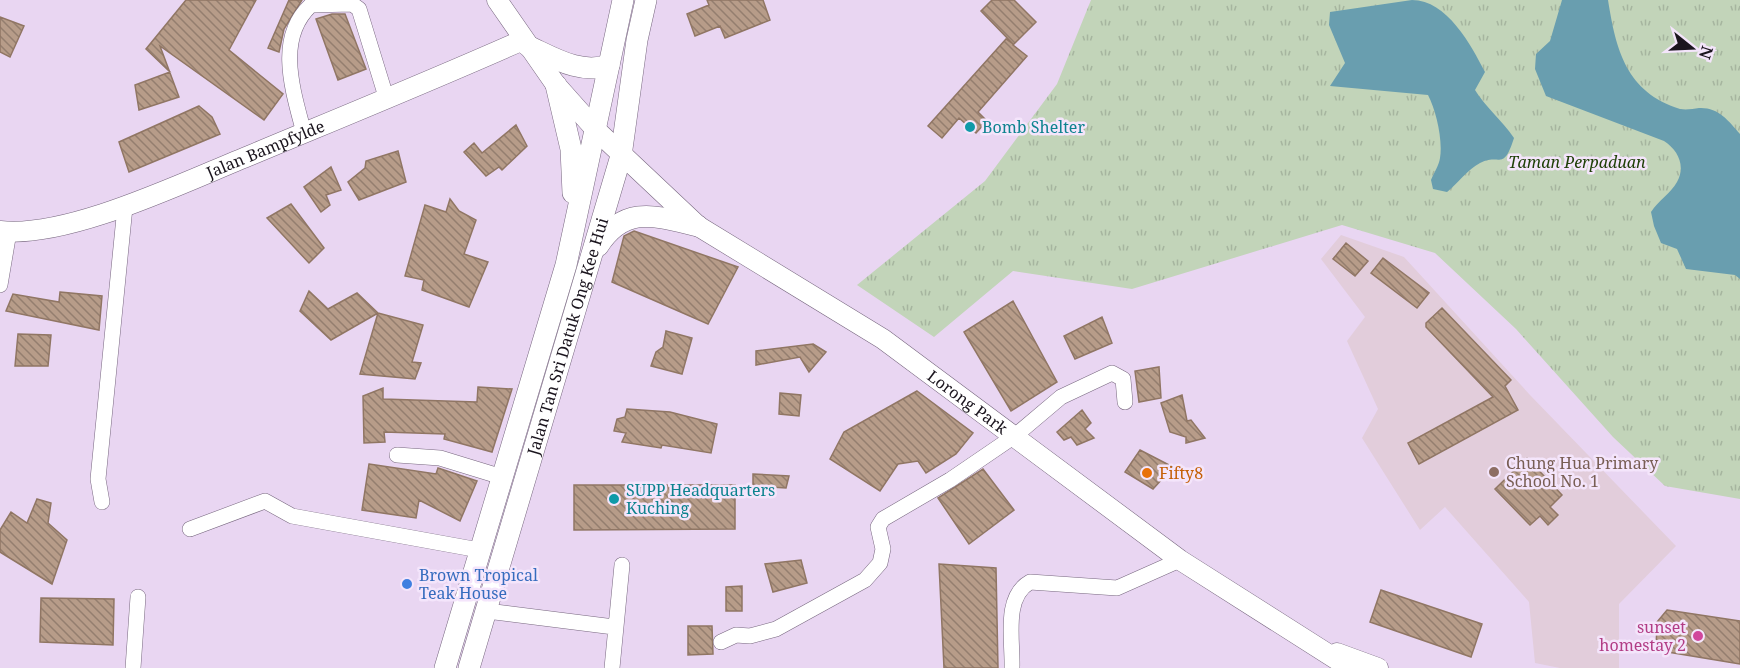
<svg xmlns="http://www.w3.org/2000/svg" width="1740" height="668" font-family="'Noto Serif',serif">
<style>
.education{fill:#e2cddb}
.park{fill:url(#park-tufts)}
.water{fill:#699eaf}
.building{fill:url(#building-back-hatch);stroke:#907664;stroke-width:1.5}
.lines{fill:none;stroke-linecap:round;stroke-linejoin:round}
.minor-casing{stroke:#77677f;stroke-width:16}
.tertiary-casing{stroke:#77677f;stroke-width:21}
.secondary-casing{stroke:#77677f;stroke-width:22}
.minor{stroke:#fff;stroke-width:15}
.tertiary{stroke:#fff;stroke-width:20}
.secondary{stroke:#fff;stroke-width:21}
.culture-dot{fill:#0f9aa8;stroke:#f4e5fb;stroke-width:2}
.education-dot{fill:#8d6e63;stroke:#f4e5fb;stroke-width:2}
.food-dot{fill:#e8710a;stroke:#f4e5fb;stroke-width:2}
.shop-dot{fill:#3f7fe0;stroke:#f4e5fb;stroke-width:2}
.hotel-dot{fill:#d1479c;stroke:#f4e5fb;stroke-width:2}
.labels{text-anchor:middle;dominant-baseline:central;stroke-width:5;stroke-linejoin:round;paint-order:stroke}
.culture-label{font-size:16px;fill:#0d838f;stroke:#f4e5fb;text-anchor:start}
.street-label{font-size:16px;fill:#1b151e;stroke:#f4e5fb}
.park-label{font-size:16px;font-style:italic;fill:#1f4007;stroke:#f4e5fb}
.education-label{font-size:16px;fill:#785e54;stroke:#f4e5fb;text-anchor:start}
.food-label{font-size:16px;fill:#c56008;stroke:#f4e5fb;text-anchor:start}
.shop-label{font-size:16px;fill:#366cbe;stroke:#f4e5fb;text-anchor:start}
.hotel-label{font-size:16px;fill:#b23c85;stroke:#f4e5fb;text-anchor:end}
</style>
<defs>
<pattern id="park-tufts" width="24" height="20" patternUnits="userSpaceOnUse" patternTransform="scale(1.5)"><rect width="24" height="20" fill="#c2d4b9"/><path d="M3 7l-1-3M5 7V3M7 7l1-3M15 17l-1-3M17 17v-4M19 17l1-3" fill="none" stroke="#a6b59f"/></pattern>
<pattern id="building-back-hatch" width="6" height="6" patternUnits="userSpaceOnUse" patternTransform="scale(1.5)"><rect width="6" height="6" fill="#b79c89"/><path d="M-1 5l2 2M0 0l6 6M5-1l2 2" fill="none" stroke="#947e6f"/></pattern>
</defs>
<rect width="100%" height="100%" fill="#e9d6f2"/>
<path class="education" d="M1341,235L1404,257L1530,395L1676,546L1619,604V668H1560L1535,663L1529,602L1445,507L1420,530L1362,438L1378,409L1347,341L1365,317L1321,259Z"/>
<path class="park" d="M1091,0H1740V499L1665,486L1613,437L1516,329L1435,253L1342,225L1132,289L1013,271L934,337L857,285L985,181L1057,84Z"/>
<path class="water" d="M1412,0C1447,0 1471,45 1485,72L1475,90C1486,108 1502,120 1514,138C1503,172 1501,153 1480,163C1468,169 1457,184 1447,192L1433,189L1431,180C1434,173 1439,165 1440,158C1443,140 1436,110 1428,95L1330,86L1345,63L1329,25L1330,12Z
M1562,0H1608C1616,50 1626,92 1680,109C1686,110 1693,109 1699,108C1718,107 1728,120 1740,134V279L1735,275L1686,269L1677,249L1661,243L1654,226L1651,212C1658,201 1671,193 1677,182C1686,166 1678,150 1664,141L1546,96L1535,69L1536,54L1550,41Z"/>
<path class="building" d="M186,0H256L229,50L283,94L264,120L160,46L179,97L139,110L135,85L170,72L146,49Z
M289,0H302L284,29L279,52L268,48Z
M707,0H763L770,20L725,38L720,26L695,36L687,14L709,5Z
M992,0H1014L1036,22L1013,45L1027,56L978,112L987,121L976,133L959,118L942,138L928,126L1006,39L1013,44L981,11Z
M332,14H345L366,69L338,80L316,19Z
M0,17L24,26L10,57L0,52Z
M199,106L212,117L220,134L129,172L119,142Z
M516,125L527,146L502,170L499,167L486,176L464,152L474,143L482,153Z
M398,151L406,182L359,200L348,182L365,168L366,161Z
M331,167L341,190L326,195L330,205L321,212L304,187Z
M450,199L459,211L476,220L464,254L488,262L469,307L422,290L424,280L405,276L425,205L446,212Z
M291,204L324,248L309,263L267,218Z
M634,231L738,267L708,324L612,282L624,236Z
M1346,243L1368,261L1355,276L1333,259Z
M1383,258L1429,293L1417,308L1371,273Z
M309,291L328,309L357,293L378,313L331,340L300,311Z
M60,292L102,296L99,330L6,311L13,294L59,302Z
M1013,301L1057,382L1011,411L964,332Z
M1442,308L1511,380L1505,386L1518,410L1419,464L1408,443L1493,397L1426,327V323Z
M378,313L423,325L412,362L421,363L415,379L360,374Z
M1102,317L1112,343L1075,359L1064,336Z
M666,331L692,338L682,374L651,366L656,352L663,347Z
M18,334L51,335L48,366H15Z
M813,344L826,352L809,372L800,357L756,365V351Z
M1159,367L1161,398L1139,402L1135,371Z
M478,387L512,389L492,452L444,439L445,434L384,432L385,442L364,443L363,396L383,388V399L477,402Z
M917,391L973,433L956,454L926,473L918,461L898,464L880,491L830,459L844,432Z
M780,393L801,395L799,416L779,414Z
M1182,395L1187,421L1191,420L1205,438L1186,443V437L1170,432L1161,403Z
M627,409L670,412L717,424L711,453L662,445L661,448L622,442L626,433L614,431L617,419L625,417Z
M1082,410L1091,423L1085,429L1094,438L1077,445L1071,437L1064,440L1057,432Z
M1140,450L1173,467L1153,489L1125,472Z
M1527,458L1562,495L1550,507L1558,515L1548,525L1540,516L1530,525L1495,489Z
M369,464L436,474L438,468L477,481L460,521L419,500L416,518L362,510Z
M983,469L1014,510L969,544L938,498Z
M753,474L789,476L786,488L753,486Z
M574,485H735V529L574,530Z
M37,499L51,503L48,523L67,540L52,584L0,552V530L11,512L27,523Z
M801,560L807,583L773,592L765,564Z
M939,564L996,568L998,668H944Z
M742,586V611H726V587Z
M1381,590L1482,624L1471,657L1370,622Z
M41,598L114,599L113,645L40,642Z
M1667,610L1740,621V664L1656,650L1657,622Z
M688,626H712L713,654L688,655Z"/>
<g class="lines">
<defs>
<path id="minor" d="M304,133C293,91 275,38 311,5L352,4L359,9L387,100
M0,285L9,232
M397,455L440,458L502,477
M102,502L98,479L125,207
M190,529L265,501L292,516L479,550
M487,611L614,627
M721,642L736,635L750,636L776,629L865,580L880,563L883,549L878,527L883,519L950,480L1016,435L1061,397L1112,373L1123,379L1125,402
M133,668L138,597
M612,668L622,565
M1012,668C1013,641 1003,597 1030,582L1117,588L1180,560"/>
<g id="tertiary">
<path id="s1" d="M497,0L556,85L596,130L698,226L883,339L1180,560L1350,668"/>
<path id="s2" d="M0,231C68,239 186,181 251,155C342,117 433,80 523,40"/>
<path d="M1337,653L1378,668"/>
</g>
<g id="secondary">
<path d="M528,46C554,58 581,75 609,65"/>
<path d="M556,85L571,149L573,193"/>
<path d="M598,246C625,204 656,216 698,226"/>
<path d="M445,668L566,265L623,0"/>
<path id="s3" d="M469,668L621,156L637,40L646,0"/>
</g>
</defs>
<use href="#minor" class="minor-casing"/>
<use href="#tertiary" class="tertiary-casing"/>
<use href="#secondary" class="secondary-casing"/>
<use href="#minor" class="minor"/>
<use href="#tertiary" class="tertiary"/>
<use href="#secondary" class="secondary"/>
</g>
<g class="culture-dot">
<circle cx="970" cy="127" r="6"/>
<circle cx="614" cy="499" r="6"/>
</g>
<circle class="education-dot" cx="1494" cy="472" r="6"/>
<circle class="food-dot" cx="1147" cy="473" r="6"/>
<circle class="shop-dot" cx="407" cy="584" r="6"/>
<circle class="hotel-dot" cx="1698" cy="636" r="6"/>
<g class="labels">
<g class="culture-label">
<text x="982" y="127">Bomb Shelter</text>
<text x="626" y="490">SUPP Headquarters<tspan x="626" dy="18">Kuching</tspan></text>
</g>
<g class="street-label">
<text stroke="none"><textPath href="#s2" startOffset="280">Jalan Bampfylde</textPath></text>
<text stroke="none"><textPath href="#s3" startOffset="346">Jalan Tan Sri Datuk Ong Kee Hui</textPath></text>
<text stroke="none"><textPath href="#s1" startOffset="626">Lorong Park</textPath></text>
</g>
<g class="park-label">
<text x="1577" y="162">Taman Perpaduan</text>
</g>
<g class="education-label">
<text x="1506" y="463">Chung Hua Primary<tspan x="1506" dy="18">School No. 1</tspan></text>
</g>
<g class="food-label">
<text x="1159" y="473">Fifty8</text>
</g>
<g class="shop-label">
<text x="419" y="575">Brown Tropical<tspan x="419" dy="18">Teak House</tspan></text>
</g>
<g class="hotel-label">
<text x="1686" y="627">sunset<tspan x="1686" dy="18">homestay 2</tspan></text>
</g>
</g>
<g transform="translate(1692 48) rotate(108)" stroke="#f4e5fb" stroke-width="4.5" paint-order="stroke">
<path d="M0-4.5L10 22L0 15L-10 22Z" fill="#1b151e"/>
<text y="-9" font-size="16" font-weight="bold" text-anchor="middle" fill="#1b151e">N</text>
</g>
</svg>
